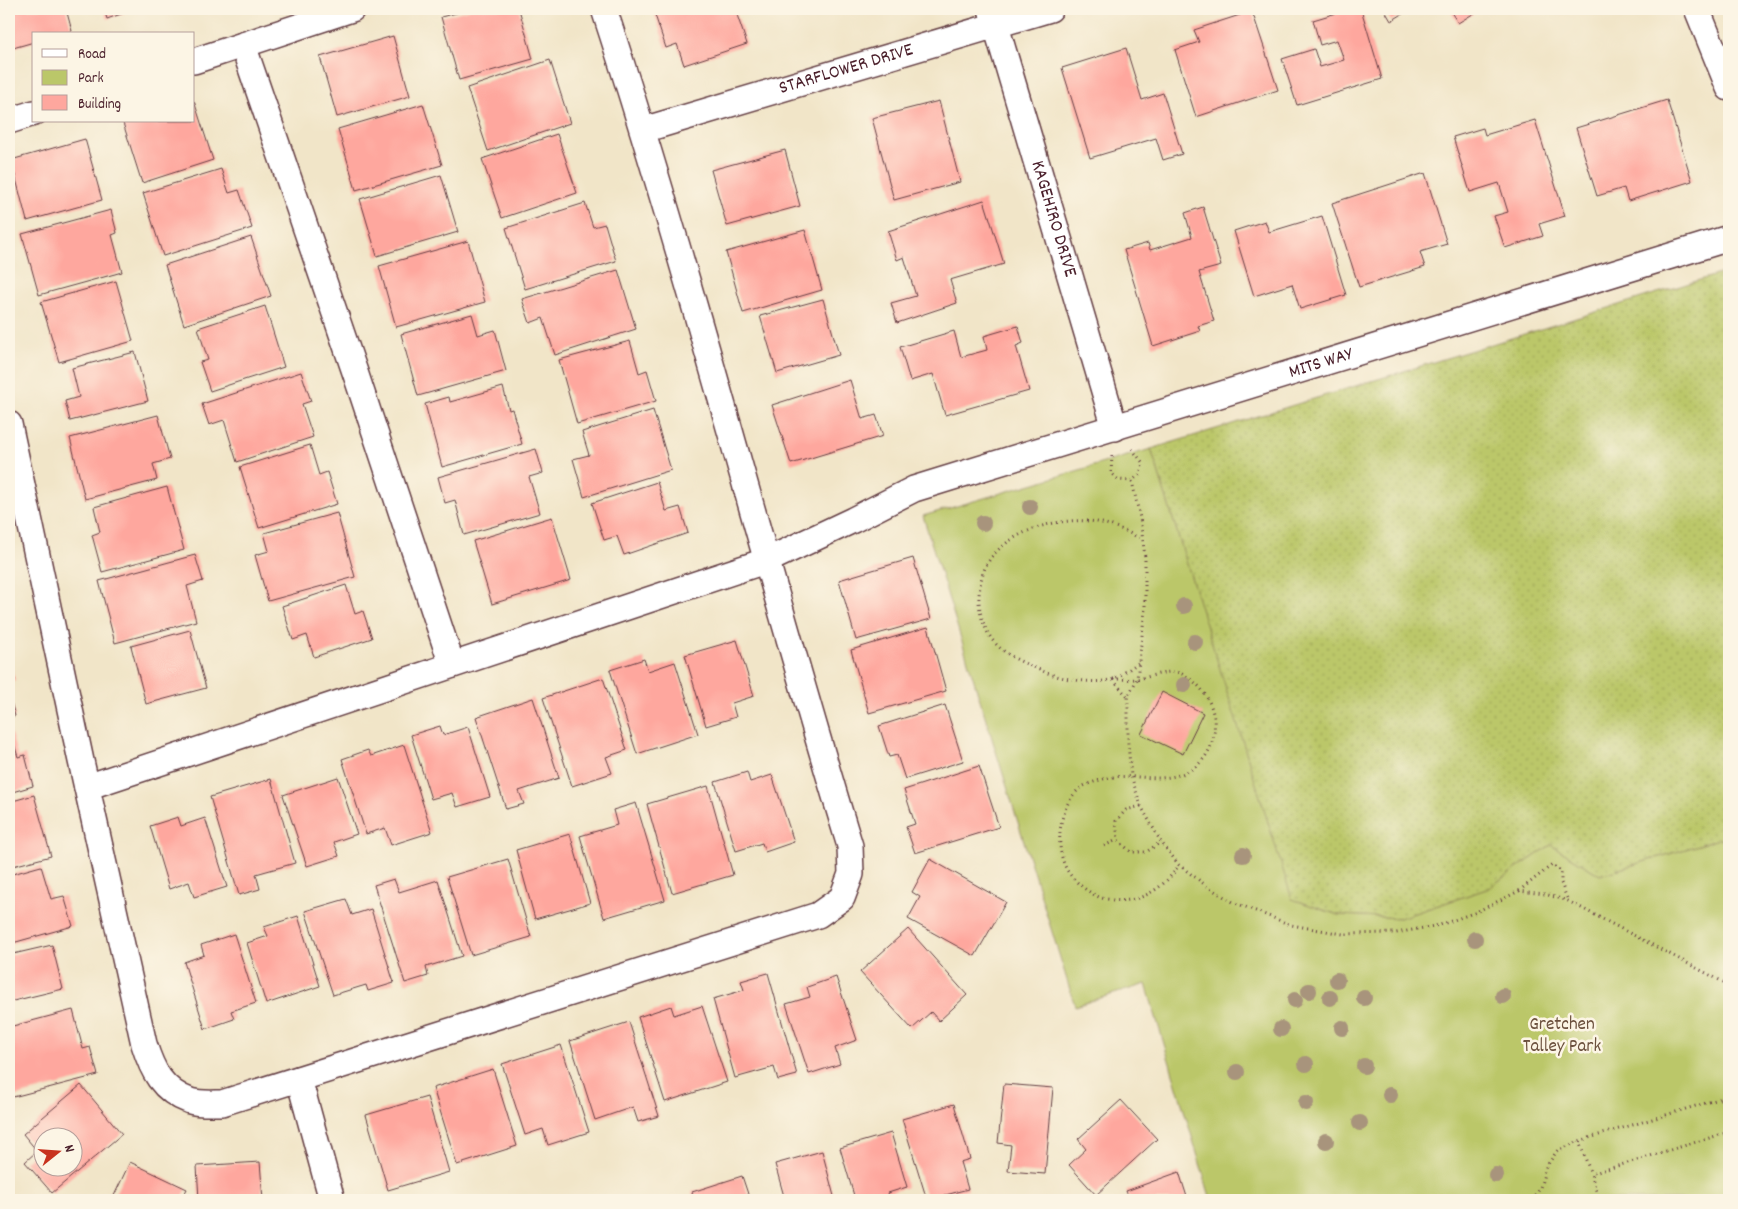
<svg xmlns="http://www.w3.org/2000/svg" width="1738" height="1209" font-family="Dekko,sans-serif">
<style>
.grass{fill:url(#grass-dots);stroke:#82734a}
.park{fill:#bbc769;stroke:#82734a}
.building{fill:#fea79e;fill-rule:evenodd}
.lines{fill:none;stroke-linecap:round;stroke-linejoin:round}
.street-casing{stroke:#633d43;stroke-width:28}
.path{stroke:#633d43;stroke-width:3;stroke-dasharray:1 4;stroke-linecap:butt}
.street{stroke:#fff;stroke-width:25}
.tree{fill:#a8947c}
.labels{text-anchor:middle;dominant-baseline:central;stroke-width:5;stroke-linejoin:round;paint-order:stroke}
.street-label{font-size:19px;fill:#4a1f2b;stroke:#fcf5e5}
.park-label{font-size:19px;fill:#6c513e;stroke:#fcf5e5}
</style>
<defs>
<pattern id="grass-dots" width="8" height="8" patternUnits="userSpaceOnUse" patternTransform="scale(1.25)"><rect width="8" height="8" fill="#bbc769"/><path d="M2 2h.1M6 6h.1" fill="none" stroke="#a2aa5b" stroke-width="1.8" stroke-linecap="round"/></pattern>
</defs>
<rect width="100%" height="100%" fill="#fcf5e5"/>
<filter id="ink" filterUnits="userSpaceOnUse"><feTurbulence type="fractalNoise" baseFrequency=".02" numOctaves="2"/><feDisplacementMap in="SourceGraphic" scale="10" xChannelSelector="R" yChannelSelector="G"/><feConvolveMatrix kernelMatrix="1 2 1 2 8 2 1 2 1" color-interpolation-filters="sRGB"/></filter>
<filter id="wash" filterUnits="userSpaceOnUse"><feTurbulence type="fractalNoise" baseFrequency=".0096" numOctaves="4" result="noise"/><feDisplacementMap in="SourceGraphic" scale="20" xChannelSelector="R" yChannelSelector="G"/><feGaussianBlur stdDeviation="1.12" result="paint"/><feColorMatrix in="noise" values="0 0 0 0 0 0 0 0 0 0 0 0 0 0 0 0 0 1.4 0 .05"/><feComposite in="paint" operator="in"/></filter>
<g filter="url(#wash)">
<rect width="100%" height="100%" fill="#f1e5c8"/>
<path class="grass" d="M1729,271V836L1600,875L1551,845L1487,889L1400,918L1338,915L1291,899L1151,449Z"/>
<path class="park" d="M1151,449L1292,899L1338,915L1400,918L1487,889L1551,845L1600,875L1729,836V1200H1211L1146,984L1075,1006L923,516Z"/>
<g id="blocks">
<path class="building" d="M9,9H66L72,31L64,34H34V42L13,48L9,34Z
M104,9H135L107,19Z
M471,9H519L533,59L459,80L441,17Z
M653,9H735L747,44L684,65L677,44L666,48Z
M1350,9H1361L1382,79L1297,105L1282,59L1314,49L1320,67L1344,60L1337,40L1320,45L1313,20Z
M1384,9H1411L1391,21Z
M1449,9H1481L1458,23Z
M1252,11L1278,90L1196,117L1175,50L1199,42L1194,30Z
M393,36L410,96L337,117L320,57Z
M1126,48L1142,100L1163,93L1182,154L1163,160L1156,138L1090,158L1062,68Z
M550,60L570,123L488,151L467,88Z
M1667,100L1692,181L1628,201L1624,188L1597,196L1576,128Z
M194,101L213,160L142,183L123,123L127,121H194Z
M939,101L960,182L894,200L872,118Z
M423,104L442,165L356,190L338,129Z
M1535,120L1565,216L1539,224L1543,236L1505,248L1494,216L1508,212L1499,183L1470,192L1453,137L1483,128L1485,135Z
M557,134L577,193L502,218L482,159Z
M85,139L102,200L27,221L11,160Z
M785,150L800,206L727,226L711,170Z
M221,169L229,193L239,190L252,228L163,256L143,193Z
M1425,173L1447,244L1420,252L1425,267L1359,287L1332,203Z
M441,175L458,232L377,256L360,199Z
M984,200L1004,264L950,280L957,303L897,323L891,303L916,296L904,257L897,260L888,231Z
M585,203L593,227L605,224L616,261L525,289L506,228Z
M1203,207L1221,266L1199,272L1214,321L1198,326L1200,331L1153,346L1124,250L1148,243L1150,250L1192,237L1185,213Z
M111,210L117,233L112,235L122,272L39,295L22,234Z
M1322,216L1346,295L1300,309L1292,284L1254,296L1234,231L1265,221L1269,232Z
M805,230L822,290L743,313L726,252Z
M251,237L271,296L184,325L165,265Z
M468,241L485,302L396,327L379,266Z
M618,270L636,329L555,355L543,318L530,323L522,299Z
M116,281L133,341L59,362L41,302Z
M823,299L839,355L777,373L760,316Z
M265,306L284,367L210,391L200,362L208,360L198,328Z
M472,314L478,335L495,330L506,371L418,396L401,334Z
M1018,326L1023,343L1016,346L1029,391L945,415L933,374L910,381L900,347L954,331L961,357L987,350L984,336Z
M630,341L639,373L647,370L656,401L577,424L559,360Z
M135,352L148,401L70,421L65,401L79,397L72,368Z
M301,372L311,401L302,404L313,437L237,462L224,420L209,425L202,404Z
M850,380L862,419L876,415L883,436L791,464L772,405Z
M503,387L509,410L512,409L522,444L442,467L425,404L449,397L450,402Z
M653,410L671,470L584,497L573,459L589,455L582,432Z
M158,415L170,459L153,464L157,480L85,499L70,438Z
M310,445L319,475L327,472L337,504L259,528L240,467Z
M536,449L543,473L529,477L540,513L464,535L455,500L445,503L438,477Z
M657,482L666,511L680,507L688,533L624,555L617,536L604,540L592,503Z
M167,487L184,550L102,572L92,535L100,532L94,507Z
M337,513L355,577L268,601L255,555L269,551L264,533Z
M552,517L571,580L492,604L473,541Z
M195,555L203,581L187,586L196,621L115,643L99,581Z
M913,558L931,619L856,640L839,580Z
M346,585L355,614L363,611L372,638L314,657L307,635L293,640L282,606Z
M928,627L946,691L869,713L851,650Z
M190,630L206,688L146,704L131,646Z
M737,640L754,696L732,703L736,717L706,726L685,655Z
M644,659L648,671L675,662L698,734L637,754L610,670Z
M9,661L15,680L9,682Z
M603,678L627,750L606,757L612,773L572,786L543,698Z
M1162,692L1203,713L1183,754L1141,734Z
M9,695L15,716L9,718Z
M533,698L559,778L519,791L524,804L506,809L476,717Z
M945,705L963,761L905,779L897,755L889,757L879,726Z
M440,726L443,735L468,727L490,797L457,807L452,793L431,799L411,735Z
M9,727L18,757L25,755L33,786L9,793Z
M404,745L432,832L391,845L385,828L366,834L342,759L368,750L371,756Z
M979,766L999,827L915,853L906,827L915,824L904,790Z
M747,772L750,782L772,775L794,842L765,852L762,843L736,851L715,782Z
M338,777L357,834L334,842L339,856L307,866L283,795Z
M271,779L295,863L256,874L260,889L239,895L210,797Z
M708,786L733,875L672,893L647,804Z
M34,795L51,856L9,867V802Z
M636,803L665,900L604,918L580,836L617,825L613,810Z
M178,817L181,826L205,818L227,887L194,897L189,882L169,889L150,826Z
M570,834L590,903L535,919L516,850Z
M508,859L531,937L471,955L447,877Z
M930,859L1006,902L975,956L908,919L920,897L912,892Z
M41,866L51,899L64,896L73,926L9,944V875Z
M394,879L399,892L438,880L462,956L426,967L428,976L405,983L374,885Z
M346,899L352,915L371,909L394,983L368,991L366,985L333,995L305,911Z
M298,916L320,986L266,1004L247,943L268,936L264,927Z
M908,929L967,995L939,1021L931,1012L912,1029L860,972Z
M234,934L256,1003L231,1011L234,1019L205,1029L184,962L204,955L201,945Z
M52,945L63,989L9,1002V955Z
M768,973L797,1075L778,1080L774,1067L735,1078L713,999L744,990L741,981Z
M836,977L857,1040L835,1048L840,1064L809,1074L786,1004L810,997L807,987Z
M671,1006L674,1015L702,1006L727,1082L665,1102L638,1017Z
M73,1010L83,1049L90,1047L98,1075L13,1097L9,1082V1027Z
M629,1022L659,1116L638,1122L633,1107L595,1120L570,1041Z
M561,1045L589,1132L548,1145L543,1129L525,1135L502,1064Z
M493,1069L517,1146L457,1165L433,1088Z
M1004,1084L1053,1088L1045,1174L1008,1171L1011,1145L998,1143Z
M81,1085L122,1134L52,1193L25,1162L37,1151L23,1134ZM42,1136H72V1166H42Z
M427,1097L449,1172L388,1190L366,1115Z
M1121,1100L1157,1139L1096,1195L1069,1165L1086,1149L1078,1139Z
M954,1104L970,1159L960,1162L968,1189L927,1200L902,1119Z
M891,1133L907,1187L888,1193L891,1200H851L855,1199L840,1148Z
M822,1151L835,1200H785L775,1164Z
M130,1162L187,1189L181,1200H112Z
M260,1162L263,1200H199L197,1166Z
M1179,1172L1188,1200H1130L1126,1191Z
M742,1176L750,1200H694L692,1192Z"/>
</g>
</g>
<g filter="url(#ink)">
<use href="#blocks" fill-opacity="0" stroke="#633d43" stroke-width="1"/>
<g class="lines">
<defs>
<g id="street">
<path id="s1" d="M991,9L1115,428"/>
<path d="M1697,9L1729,88"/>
<path d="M243,45L356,375L452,665"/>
<path d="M194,61L352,9"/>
<path d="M9,121L34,113"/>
<path id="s2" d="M643,130L1050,9"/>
<path d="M9,424L81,761L144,1044C152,1070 162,1091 190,1101C199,1104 212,1103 222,1103L818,915L842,898L851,874L850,846C765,568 694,285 604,9"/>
<path id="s3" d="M87,787L768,560L853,520L914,489L1729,238"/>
<path d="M299,1079L332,1200"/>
</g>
</defs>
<use href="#street" class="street-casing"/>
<path class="path" d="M1132,449L1143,463L1140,474L1132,481L1140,518L1145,557V609L1137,679L1128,697V743L1131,776L1141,806L1161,842L1179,865L1208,887L1233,902L1291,925L1343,934L1396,933L1440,925L1476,912L1519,891L1545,894L1568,901L1729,985
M1112,456L1111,473L1119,480L1132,481
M1138,663C1130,668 1121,676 1113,679C1096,685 1061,679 1045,672C1029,665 1012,659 999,647C985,635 978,612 979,595C980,584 982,572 988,562C1009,530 1060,516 1097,522C1114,525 1128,532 1143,540
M1113,679C1120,679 1128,680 1135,679C1149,678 1167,669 1180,673C1183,674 1187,677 1190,679C1219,698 1224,745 1195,767C1164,789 1132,769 1100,780C1094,782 1087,784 1082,787C1058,803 1053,851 1069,873C1076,883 1088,892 1099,897C1103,899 1109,899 1113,900C1141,904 1165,887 1179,865
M1113,680L1128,697
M1141,806L1126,810L1116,821L1118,840L1131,852H1146L1161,842
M1104,846L1117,840
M1519,891L1552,865L1561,871V883L1568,901
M1727,1132L1729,1138
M1579,1141L1591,1174
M1533,1200L1540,1188L1546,1167L1557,1151L1579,1141L1729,1096
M1599,1200L1591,1174L1729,1132"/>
<use href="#street" class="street"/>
</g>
<g class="tree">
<circle cx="1030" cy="507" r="8"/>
<circle cx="983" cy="523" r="8"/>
<circle cx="1184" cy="606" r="8"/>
<circle cx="1195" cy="642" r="8"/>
<circle cx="1184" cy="685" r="8"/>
<circle cx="1243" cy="855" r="8"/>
<circle cx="1475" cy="939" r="8"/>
<circle cx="1337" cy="980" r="8"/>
<circle cx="1309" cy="991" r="8"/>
<circle cx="1503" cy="996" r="8"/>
<circle cx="1330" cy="998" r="8"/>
<circle cx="1364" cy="998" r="8"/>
<circle cx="1295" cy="1000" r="8"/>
<circle cx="1342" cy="1028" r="8"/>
<circle cx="1281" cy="1029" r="8"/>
<circle cx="1306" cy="1064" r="8"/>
<circle cx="1364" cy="1066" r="8"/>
<circle cx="1237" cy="1072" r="8"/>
<circle cx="1390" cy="1095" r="8"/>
<circle cx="1306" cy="1103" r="8"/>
<circle cx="1360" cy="1123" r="8"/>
<circle cx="1326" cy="1141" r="8"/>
<circle cx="1496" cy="1175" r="8"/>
</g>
</g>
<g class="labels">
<g class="street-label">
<text stroke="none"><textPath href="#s2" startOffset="212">STARFLOWER DRIVE</textPath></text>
<text stroke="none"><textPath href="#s1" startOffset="219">KAGEHIRO DRIVE</textPath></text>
<text stroke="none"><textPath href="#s3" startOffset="1306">MITS WAY</textPath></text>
</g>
<g class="park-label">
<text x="1562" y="1025">Gretchen<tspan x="1562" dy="22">Talley Park</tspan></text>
</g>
</g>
<rect width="1738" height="1209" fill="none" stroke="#fcf5e5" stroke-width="30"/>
<rect x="32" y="32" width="162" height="90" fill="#fcf5e5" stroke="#b59f9b"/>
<rect x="42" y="49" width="25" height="8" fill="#ffffff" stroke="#b59f9b"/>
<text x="78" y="58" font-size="15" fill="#4a1f2b">Road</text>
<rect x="42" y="70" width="25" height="15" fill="#bbc769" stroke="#b59f9b"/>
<text x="78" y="82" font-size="15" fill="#4a1f2b">Park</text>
<rect x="42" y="95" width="25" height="15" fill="#fea79e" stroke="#b59f9b"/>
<text x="78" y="108" font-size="15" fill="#4a1f2b">Building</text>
<g transform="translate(58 1152) rotate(73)"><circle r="24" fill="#fcf5e5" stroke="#b59f9b"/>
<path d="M0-4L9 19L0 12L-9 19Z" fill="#c8321e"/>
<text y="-8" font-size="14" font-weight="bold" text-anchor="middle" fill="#4a1f2b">N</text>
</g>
</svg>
